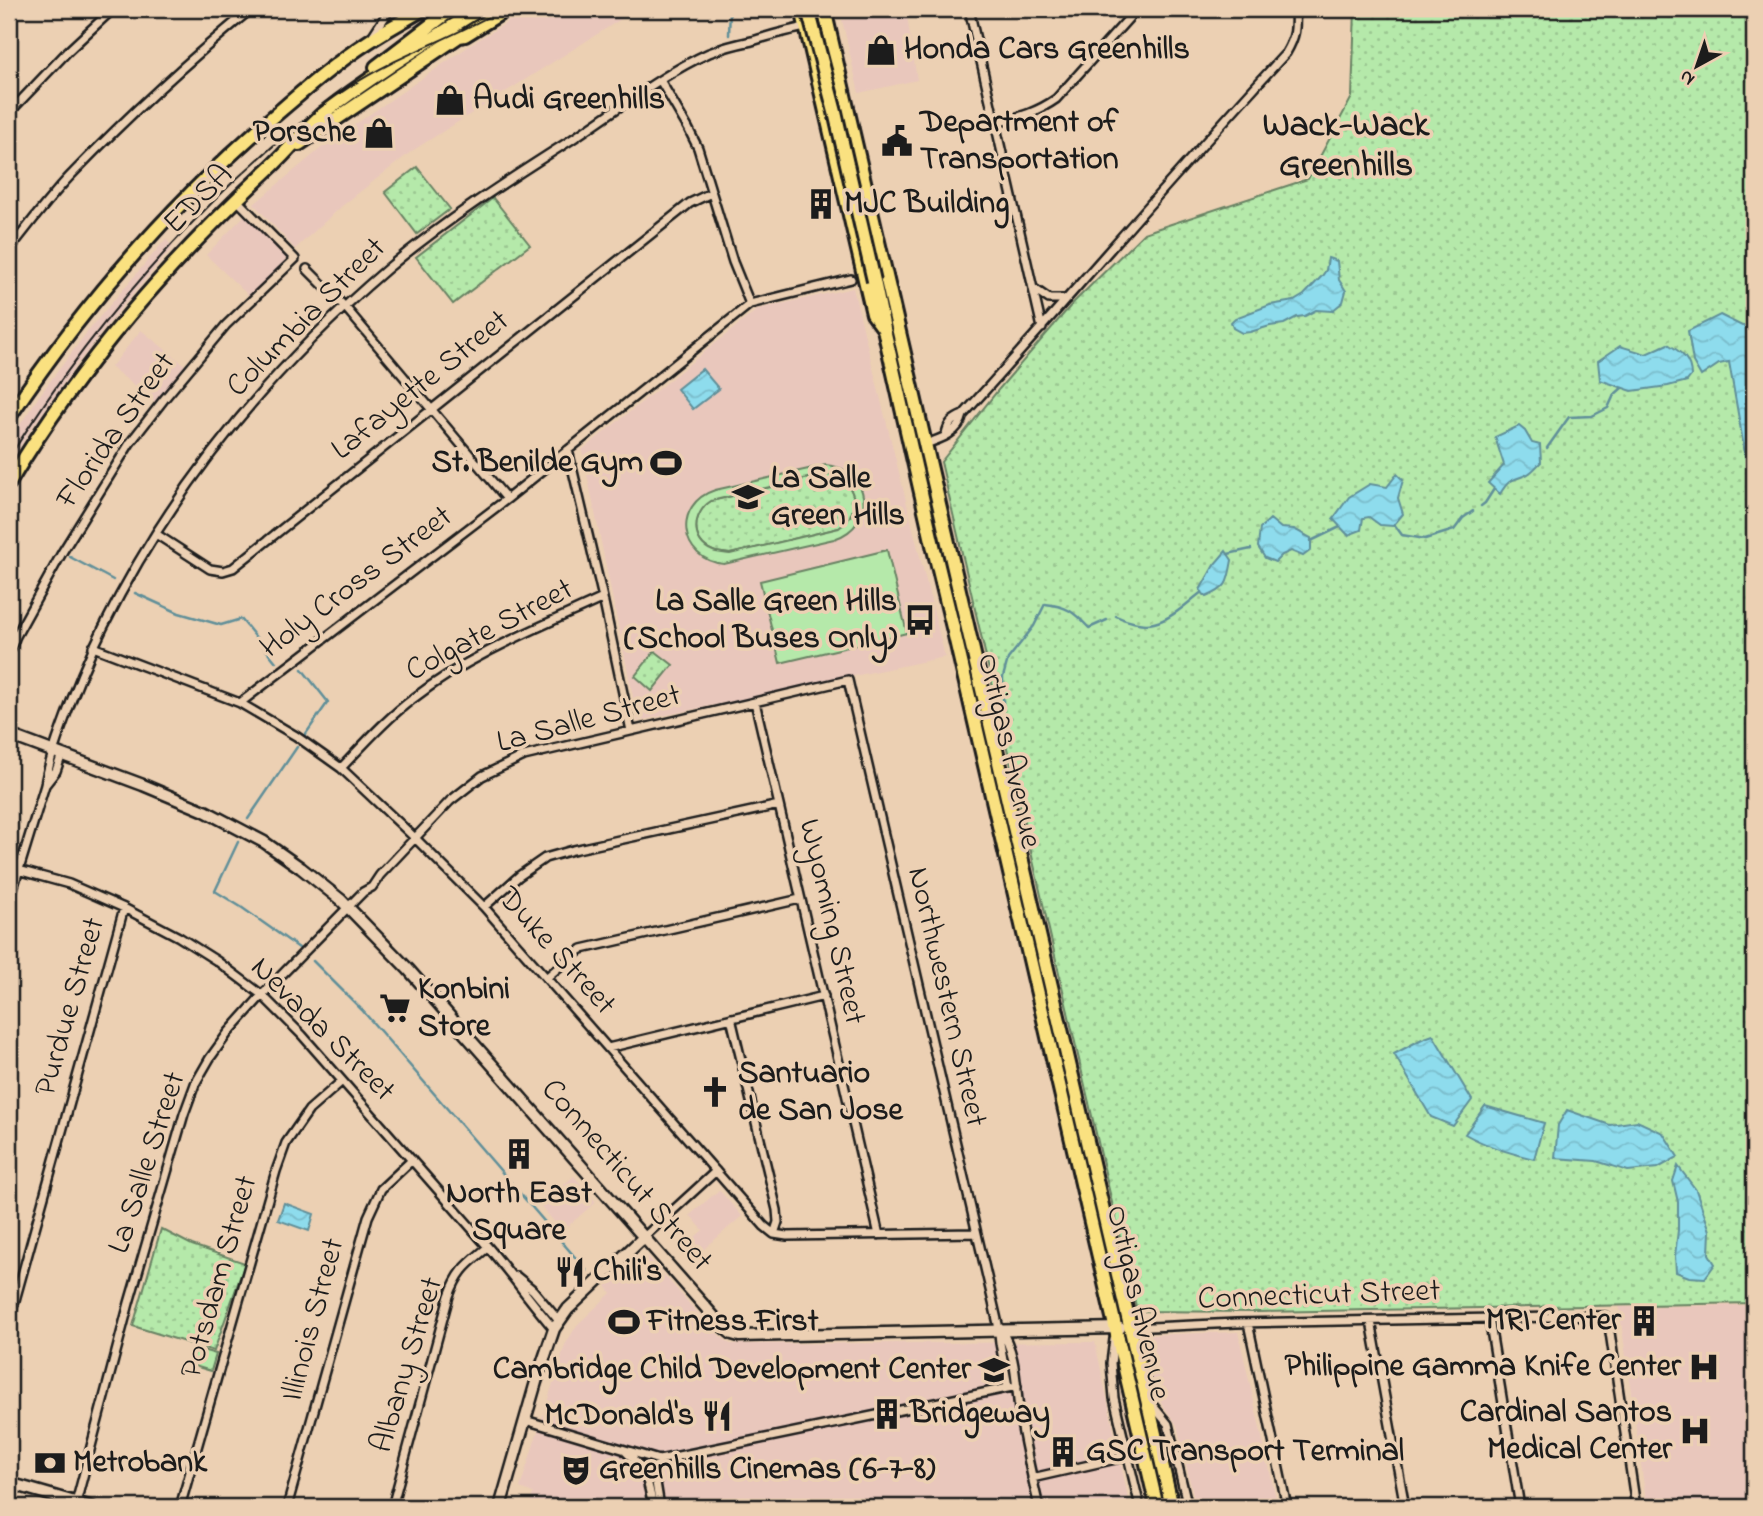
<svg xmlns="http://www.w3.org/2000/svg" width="1763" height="1516" font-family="'Indie Flower',sans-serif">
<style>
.built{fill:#e9c7bc}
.green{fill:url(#green-dots);stroke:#688263;stroke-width:2}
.pitch{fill:#b5e9aa;stroke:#688263;stroke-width:2;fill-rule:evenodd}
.water{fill:url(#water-waves);stroke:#608f99;stroke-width:2}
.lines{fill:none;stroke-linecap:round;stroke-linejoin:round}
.stream{stroke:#608f99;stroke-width:2.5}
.minor-casing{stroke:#1c1c1c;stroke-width:12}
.tertiary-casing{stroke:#1c1c1c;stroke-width:15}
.primary-casing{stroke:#1c1c1c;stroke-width:18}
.trunk-casing{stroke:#1c1c1c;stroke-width:18}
.minor{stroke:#ecd0b3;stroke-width:7}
.tertiary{stroke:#ecd0b3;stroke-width:10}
.primary{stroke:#fae180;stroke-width:12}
.trunk{stroke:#fae180;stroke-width:12}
.tram{stroke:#1c1c1c;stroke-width:2}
.trunk-bridge-casing{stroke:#1c1c1c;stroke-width:18;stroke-linecap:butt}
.trunk-bridge{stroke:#fae180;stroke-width:12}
.labels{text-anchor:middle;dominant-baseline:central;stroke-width:7;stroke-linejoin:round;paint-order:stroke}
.poi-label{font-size:32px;font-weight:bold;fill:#1c1c1c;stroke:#ecd0b3;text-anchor:start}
.street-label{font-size:32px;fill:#1c1c1c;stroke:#ecd0b3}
.quarter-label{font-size:35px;font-weight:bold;fill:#1c1c1c;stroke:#ecd0b3}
</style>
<defs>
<pattern id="green-dots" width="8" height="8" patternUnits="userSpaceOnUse" patternTransform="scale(1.75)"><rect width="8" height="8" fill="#b5e9aa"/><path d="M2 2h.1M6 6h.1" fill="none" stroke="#9bc792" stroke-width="1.8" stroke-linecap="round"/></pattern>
<pattern id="water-waves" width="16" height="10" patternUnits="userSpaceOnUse" patternTransform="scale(1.75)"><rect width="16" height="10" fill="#8edced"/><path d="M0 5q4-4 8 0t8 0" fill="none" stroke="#7abccb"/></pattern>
</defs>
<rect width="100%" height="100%" fill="#ecd0b3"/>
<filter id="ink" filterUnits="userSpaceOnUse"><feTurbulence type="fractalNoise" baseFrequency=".0143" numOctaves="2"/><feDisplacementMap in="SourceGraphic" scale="14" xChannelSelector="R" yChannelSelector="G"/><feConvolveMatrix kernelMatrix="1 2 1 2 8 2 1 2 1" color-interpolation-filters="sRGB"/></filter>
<g filter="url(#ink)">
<path class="built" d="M529,9H637L412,151L342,206L295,249L254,204L325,145L475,42Z
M906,10L917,80L859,93L842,20Z
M245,215L288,257L250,297L206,255Z
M166,239L173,247L122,307L75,367L34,425L9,464V441L42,392L91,327Z
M853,288L945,657L638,721L582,450L758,309Z
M141,330L186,366L156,403L111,367Z
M574,1176L596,1202L562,1231L540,1205Z
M719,1190L742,1216L689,1262L679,1251L703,1230L690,1215Z
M641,1256L648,1257L712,1329L730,1344L1095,1342L1130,1507H529L533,1493L520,1488L565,1345L577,1325L611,1293L606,1286Z
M1754,1305V1507H1647L1619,1307Z
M1238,1332L1278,1507H1196L1177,1425L1156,1395L1142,1335Z"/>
<path class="green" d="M1355,9H1754V1303L1257,1312L1137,1311L941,462L999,389L1073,303L1144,233L1308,179L1352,97Z
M417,167L450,209L417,234L385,192Z
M493,198L530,245L453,304L416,257Z
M826,474C856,477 864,511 839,528L730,554C724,553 718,553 713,551C690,542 692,513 711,501Z
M655,651L673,665L652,691L635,676Z
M161,1229L192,1245L245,1263L214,1351L133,1326Z"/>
<path class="pitch" d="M826,465C871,469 878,525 834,539L724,564C679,560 672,504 715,490ZM820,475C853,472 867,509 839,528L730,554C724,553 718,553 713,551C690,542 692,513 711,501Z
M887,550L907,633L780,663L760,581Z
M195,1348L216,1354L211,1371L191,1365Z"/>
<path class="water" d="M1328,258L1337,261L1339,280L1346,291L1343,302L1332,311L1316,310L1305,316L1297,317L1284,324L1270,326L1250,332L1242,333L1233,328L1231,322L1235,318L1270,305L1294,301L1304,295L1322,276L1326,270Z
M1720,315L1742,326L1754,324V505L1729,362L1719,364L1701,376L1693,362L1688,331Z
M1668,344C1681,352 1691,359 1691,376L1687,381L1668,386L1632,391L1600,380L1598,361L1620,346L1646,354Z
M702,369L719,389L693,409L677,389Z
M1519,426L1525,431L1532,443L1540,445L1541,462C1537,466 1533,471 1528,474C1512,482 1511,476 1500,494L1488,483L1504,465L1495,437Z
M1397,474L1403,480L1398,498L1403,514L1393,526L1380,525L1369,517L1363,518L1361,530L1348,535L1333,519L1349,497L1370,484L1387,487Z
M1270,519L1281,528L1294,529L1311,538V550L1303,556L1291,551L1282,555L1275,562L1265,558L1258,547L1260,528Z
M1226,551L1232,560C1228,583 1228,588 1206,597L1200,590L1214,565Z
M1433,1035L1472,1100L1453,1126L1431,1117L1394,1054L1422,1039Z
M1485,1106L1544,1123L1534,1159C1510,1153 1488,1147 1465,1134Z
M1567,1110L1610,1125L1637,1121L1663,1133L1678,1157L1658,1168L1628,1171L1596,1161L1555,1158L1558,1125Z
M1678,1166L1696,1190L1710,1231L1709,1254L1715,1264L1705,1278L1689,1277L1676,1272L1675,1256L1678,1230V1202L1673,1181Z
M284,1203L314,1214L309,1231L278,1220Z"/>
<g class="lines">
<path class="stream" d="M729,35L730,9
M1547,448L1569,417L1592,416L1608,408L1614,395L1622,388
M1481,506L1485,503L1494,489
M1394,524L1402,535L1425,539L1454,530L1463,518L1473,511
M1311,541L1340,527
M1228,554L1251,549
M70,557L113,580
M135,593L179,613L221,625L241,619L276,662
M1116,616C1126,621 1143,626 1154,623C1172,619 1188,602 1202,592
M302,669L328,702L305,735
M1003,706V677L1008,659L1034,626L1045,604C1067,606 1074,612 1089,628L1107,620
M248,819L297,747
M238,842L215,891L241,907L299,948
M313,961L362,1010L587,1271"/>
<defs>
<path id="minor" d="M969,9L1042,328
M373,35L390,9
M660,80L688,128L698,148L733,262L750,304
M9,113L68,51L113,9
M996,123C1019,117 1036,113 1056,99L1137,9
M9,250C30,224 50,196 74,172C130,114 189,60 251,9
M307,269L345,307L507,499
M1033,288L1049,299H1067
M946,434C948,423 953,419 963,415
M925,444C941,439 959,433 963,415C1072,295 1176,172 1286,53C1296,36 1296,28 1295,9
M568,450L603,598L631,731
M156,534L210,569L223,571L233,568L690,203L711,193
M93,647L240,703L296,736L341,768L415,838L484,907L764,1226L774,1234L787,1236L975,1233
M9,653L16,636L63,551L130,443L165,398L226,325L295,259L236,199
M755,702L879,1235
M240,703L507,499L750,304L851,279
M341,768C364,744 387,718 414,698C469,655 540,627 603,598
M45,785L56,771L62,754
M18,870L69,884L124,908L179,937L217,961L262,995L302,1035L488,1247C511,1274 531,1302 554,1329
M9,902L45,785C48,765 55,745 62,726C74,692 87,660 103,628C171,490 270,369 387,269C444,221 508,180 571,140C614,112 662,74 709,53C722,48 737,44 752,41C769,36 788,30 806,27
M484,907L519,876L545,858L573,850L779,805
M546,978L571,957L582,949L800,899
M731,1018L777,1210L778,1222L774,1234
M608,1048L824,996
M645,1236L716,1171
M516,1276L533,1290L559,1321
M1489,1318L1520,1507
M1371,1321L1405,1507
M9,1322L124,908
M1248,1323L1287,1507
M1000,1328C1018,1356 1015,1385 1020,1417C1025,1447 1032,1477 1039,1507
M1130,1328L1236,1323L1605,1316L1608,1319L1636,1507
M1114,1339L1111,1363L1114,1398L1140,1507
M1150,1402L1168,1424L1188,1507
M525,1420L659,1460L1017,1386
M626,1452C648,1472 647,1479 653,1507
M659,1460L654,1470L660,1507
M1032,1478L1129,1456
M76,1503L129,1303L184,1114L195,1084L210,1058L228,1033L262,995L363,892L372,887L380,875L450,801L482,776L524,756L848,680L998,1324L1000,1343L1008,1387
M180,1507L276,1171L286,1143L309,1110L342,1081
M287,1507L368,1217L381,1189L412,1160
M392,1507L449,1296C459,1269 467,1265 488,1247"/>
<path id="tertiary" d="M9,735L143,785L205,811L264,842L301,868L341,900L408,969L722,1326L732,1334L739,1336L1120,1328
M9,1483L92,1507
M500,1507L536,1382L554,1329L568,1309L645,1236"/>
<path id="primary" d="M802,9L873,314L884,329L932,541L955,636L1157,1507
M824,9L1172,1507"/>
<path id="trunk" d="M376,67L452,9
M299,144L459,36L465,35L507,9
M874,281L884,329
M9,417C85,303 175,200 280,111C308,87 337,62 368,42C386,30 405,20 423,9
M9,483C83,360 169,262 273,165C291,148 306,128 325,112C374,74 428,42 480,9"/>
</defs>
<use href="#minor" class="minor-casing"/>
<use href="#tertiary" class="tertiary-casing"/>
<use href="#primary" class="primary-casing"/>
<use href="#trunk" class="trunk-casing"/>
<use href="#minor" class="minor"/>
<use href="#tertiary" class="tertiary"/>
<use href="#primary" class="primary"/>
<use href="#trunk" class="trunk"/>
<path class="tram" d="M9,458C71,358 147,265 232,183C270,148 308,114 351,86C398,55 454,38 502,9"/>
<defs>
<path id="trunk-bridge" d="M808,9L835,112L874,281"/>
</defs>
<use href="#trunk-bridge" class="trunk-bridge-casing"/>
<use href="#trunk-bridge" class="trunk-bridge"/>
</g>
</g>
<defs>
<symbol id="shop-bare" viewBox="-9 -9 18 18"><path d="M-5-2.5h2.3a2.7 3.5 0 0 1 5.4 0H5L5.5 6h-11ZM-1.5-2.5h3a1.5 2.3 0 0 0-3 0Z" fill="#1c1c1c" stroke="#ecd0b3" stroke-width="2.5" paint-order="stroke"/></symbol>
<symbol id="civic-bare" viewBox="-9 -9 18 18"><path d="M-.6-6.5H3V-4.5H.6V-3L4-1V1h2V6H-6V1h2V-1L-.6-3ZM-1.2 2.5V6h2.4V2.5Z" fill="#1c1c1c" stroke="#ecd0b3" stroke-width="2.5" paint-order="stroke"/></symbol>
<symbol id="building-bare" viewBox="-9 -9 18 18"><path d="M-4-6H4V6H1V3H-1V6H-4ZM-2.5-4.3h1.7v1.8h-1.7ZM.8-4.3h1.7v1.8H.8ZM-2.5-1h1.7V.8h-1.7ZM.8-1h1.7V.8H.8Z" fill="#1c1c1c" stroke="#ecd0b3" stroke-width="2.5" paint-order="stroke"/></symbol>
<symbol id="stadium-bare" viewBox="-9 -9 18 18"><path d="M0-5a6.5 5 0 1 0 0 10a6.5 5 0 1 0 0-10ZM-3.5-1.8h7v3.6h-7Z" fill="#1c1c1c" stroke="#ecd0b3" stroke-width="2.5" paint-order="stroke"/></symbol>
<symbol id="school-bare" viewBox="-9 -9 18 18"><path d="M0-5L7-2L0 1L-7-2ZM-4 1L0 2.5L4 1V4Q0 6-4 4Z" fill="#1c1c1c" stroke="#ecd0b3" stroke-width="2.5" paint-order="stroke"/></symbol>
<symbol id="bus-bare" viewBox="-9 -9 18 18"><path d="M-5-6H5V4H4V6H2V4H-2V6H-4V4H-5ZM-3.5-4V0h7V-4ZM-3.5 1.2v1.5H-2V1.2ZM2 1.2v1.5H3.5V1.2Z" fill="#1c1c1c" stroke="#ecd0b3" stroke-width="2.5" paint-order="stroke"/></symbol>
<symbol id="supermarket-bare" viewBox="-9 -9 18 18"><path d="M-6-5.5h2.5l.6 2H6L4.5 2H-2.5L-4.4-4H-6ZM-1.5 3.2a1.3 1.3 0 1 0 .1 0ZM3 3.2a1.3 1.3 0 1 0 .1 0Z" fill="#1c1c1c" stroke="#ecd0b3" stroke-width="2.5" paint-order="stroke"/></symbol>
<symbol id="church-bare" viewBox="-9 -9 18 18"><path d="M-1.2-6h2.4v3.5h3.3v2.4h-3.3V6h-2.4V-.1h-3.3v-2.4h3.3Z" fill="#1c1c1c" stroke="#ecd0b3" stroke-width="2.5" paint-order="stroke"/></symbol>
<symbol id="restaurant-bare" viewBox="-9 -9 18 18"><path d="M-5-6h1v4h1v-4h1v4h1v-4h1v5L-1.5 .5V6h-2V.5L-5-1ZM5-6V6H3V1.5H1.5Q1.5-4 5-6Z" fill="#1c1c1c" stroke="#ecd0b3" stroke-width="2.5" paint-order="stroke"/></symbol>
<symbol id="hospital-bare" viewBox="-9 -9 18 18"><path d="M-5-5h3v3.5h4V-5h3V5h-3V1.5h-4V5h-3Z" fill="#1c1c1c" stroke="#ecd0b3" stroke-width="2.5" paint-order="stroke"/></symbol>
<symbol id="bank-bare" viewBox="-9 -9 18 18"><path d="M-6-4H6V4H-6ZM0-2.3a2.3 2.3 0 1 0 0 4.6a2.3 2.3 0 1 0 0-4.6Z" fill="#1c1c1c" stroke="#ecd0b3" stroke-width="2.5" paint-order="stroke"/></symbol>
<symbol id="theatre-bare" viewBox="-9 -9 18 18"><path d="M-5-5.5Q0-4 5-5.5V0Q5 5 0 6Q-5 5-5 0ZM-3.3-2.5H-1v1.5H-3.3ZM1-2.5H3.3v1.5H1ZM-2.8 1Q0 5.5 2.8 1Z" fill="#1c1c1c" stroke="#ecd0b3" stroke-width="2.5" paint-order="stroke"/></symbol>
</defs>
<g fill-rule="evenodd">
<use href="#shop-bare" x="859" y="28" width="44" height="44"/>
<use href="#shop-bare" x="428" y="78" width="44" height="44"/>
<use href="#shop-bare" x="357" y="111" width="44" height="44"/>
<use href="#civic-bare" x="875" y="119" width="44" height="44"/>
<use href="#building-bare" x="799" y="182" width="44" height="44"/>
<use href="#stadium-bare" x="644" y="441" width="44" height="44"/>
<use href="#school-bare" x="726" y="475" width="44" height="44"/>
<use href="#bus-bare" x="898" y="598" width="44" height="44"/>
<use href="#supermarket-bare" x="373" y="986" width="44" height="44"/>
<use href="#church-bare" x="693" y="1070" width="44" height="44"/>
<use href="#building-bare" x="497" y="1132" width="44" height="44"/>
<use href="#restaurant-bare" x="548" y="1250" width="44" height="44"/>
<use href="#building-bare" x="1622" y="1299" width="44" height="44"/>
<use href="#stadium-bare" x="602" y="1300" width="44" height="44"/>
<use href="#hospital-bare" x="1682" y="1345" width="44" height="44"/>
<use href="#school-bare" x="972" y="1348" width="44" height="44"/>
<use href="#building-bare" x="865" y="1392" width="44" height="44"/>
<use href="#restaurant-bare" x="695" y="1394" width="44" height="44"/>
<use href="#hospital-bare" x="1673" y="1409" width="44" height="44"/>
<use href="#building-bare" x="1041" y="1430" width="44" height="44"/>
<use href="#bank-bare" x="28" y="1441" width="44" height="44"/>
<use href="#theatre-bare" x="554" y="1448" width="44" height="44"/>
</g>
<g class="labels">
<g class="poi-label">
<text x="904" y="50">Honda Cars Greenhills</text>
<text x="473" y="100">Audi Greenhills</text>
<text x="920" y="123">Department of<tspan x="920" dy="37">Transportation</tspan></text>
<text x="356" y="133" text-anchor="end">Porsche</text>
<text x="844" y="204">MJC Building</text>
<text x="643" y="463" text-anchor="end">St. Benilde Gym</text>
<text x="771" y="479">La Salle<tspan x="771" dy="37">Green Hills</tspan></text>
<text x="897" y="602" text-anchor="end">La Salle Green Hills<tspan x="897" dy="37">(School Buses Only)</tspan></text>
<text x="418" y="990">Konbini<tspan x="418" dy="37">Store</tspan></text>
<text x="738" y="1074">Santuario<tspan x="738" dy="37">de San Jose</tspan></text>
<text x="519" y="1194" text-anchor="middle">North East<tspan x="519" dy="37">Square</tspan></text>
<text x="593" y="1272">Chili's</text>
<text x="1621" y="1321" text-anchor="end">MRI Center</text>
<text x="647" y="1322">Fitness First</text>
<text x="1681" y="1367" text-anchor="end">Philippine Gamma Knife Center</text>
<text x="971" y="1370" text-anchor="end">Cambridge Child Development Center</text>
<text x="1672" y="1413" text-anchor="end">Cardinal Santos<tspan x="1672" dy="37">Medical Center</tspan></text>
<text x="910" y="1414">Bridgeway</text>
<text x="694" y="1416" text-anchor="end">McDonald's</text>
<text x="1086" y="1452">GSC Transport Terminal</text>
<text x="73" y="1463">Metrobank</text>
<text x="599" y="1470">Greenhills Cinemas (6-7-8)</text>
</g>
<g class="street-label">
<text transform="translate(199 200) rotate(-45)">EDSA</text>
<text transform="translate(307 318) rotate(-45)">Columbia Street</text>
<text transform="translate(421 386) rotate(-39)">Lafayette Street</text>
<text transform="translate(117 431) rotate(-55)">Florida Street</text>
<text transform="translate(357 583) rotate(-37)">Holy Cross Street</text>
<text transform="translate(490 631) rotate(-28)">Colgate Street</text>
<text transform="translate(589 720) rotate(-15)">La Salle Street</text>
<text transform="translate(1008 751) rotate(77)">Ortigas Avenue</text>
<text transform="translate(831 922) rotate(77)">Wyoming Street</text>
<text transform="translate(556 952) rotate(48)">Duke Street</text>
<text transform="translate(946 997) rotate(77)">Northwestern Street</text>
<text transform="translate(71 1007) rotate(-74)">Purdue Street</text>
<text transform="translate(322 1030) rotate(45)">Nevada Street</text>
<text transform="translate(148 1163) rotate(-72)">La Salle Street</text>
<text transform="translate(626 1176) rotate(49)">Connecticut Street</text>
<text transform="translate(220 1277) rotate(-74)">Potsdam Street</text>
<text transform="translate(1319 1296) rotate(-2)">Connecticut Street</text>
<text transform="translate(1137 1303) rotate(77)">Ortigas Avenue</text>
<text transform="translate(314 1320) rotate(-75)">Illinois Street</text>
<text transform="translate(408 1365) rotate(-73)">Albany Street</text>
</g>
<g class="quarter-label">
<text x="1346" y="126">Wack-Wack<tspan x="1346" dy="40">Greenhills</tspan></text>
</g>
</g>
<rect width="1763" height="1516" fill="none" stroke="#ecd0b3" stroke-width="35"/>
<rect x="18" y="18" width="1728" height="1481" fill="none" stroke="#1c1c1c" stroke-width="2.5" filter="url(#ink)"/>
<g transform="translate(1697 66) rotate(220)" stroke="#ecd0b3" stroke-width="5" paint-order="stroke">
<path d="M0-5L12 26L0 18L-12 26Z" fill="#1c1c1c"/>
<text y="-10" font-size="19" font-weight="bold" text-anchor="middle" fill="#1c1c1c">N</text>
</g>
</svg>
